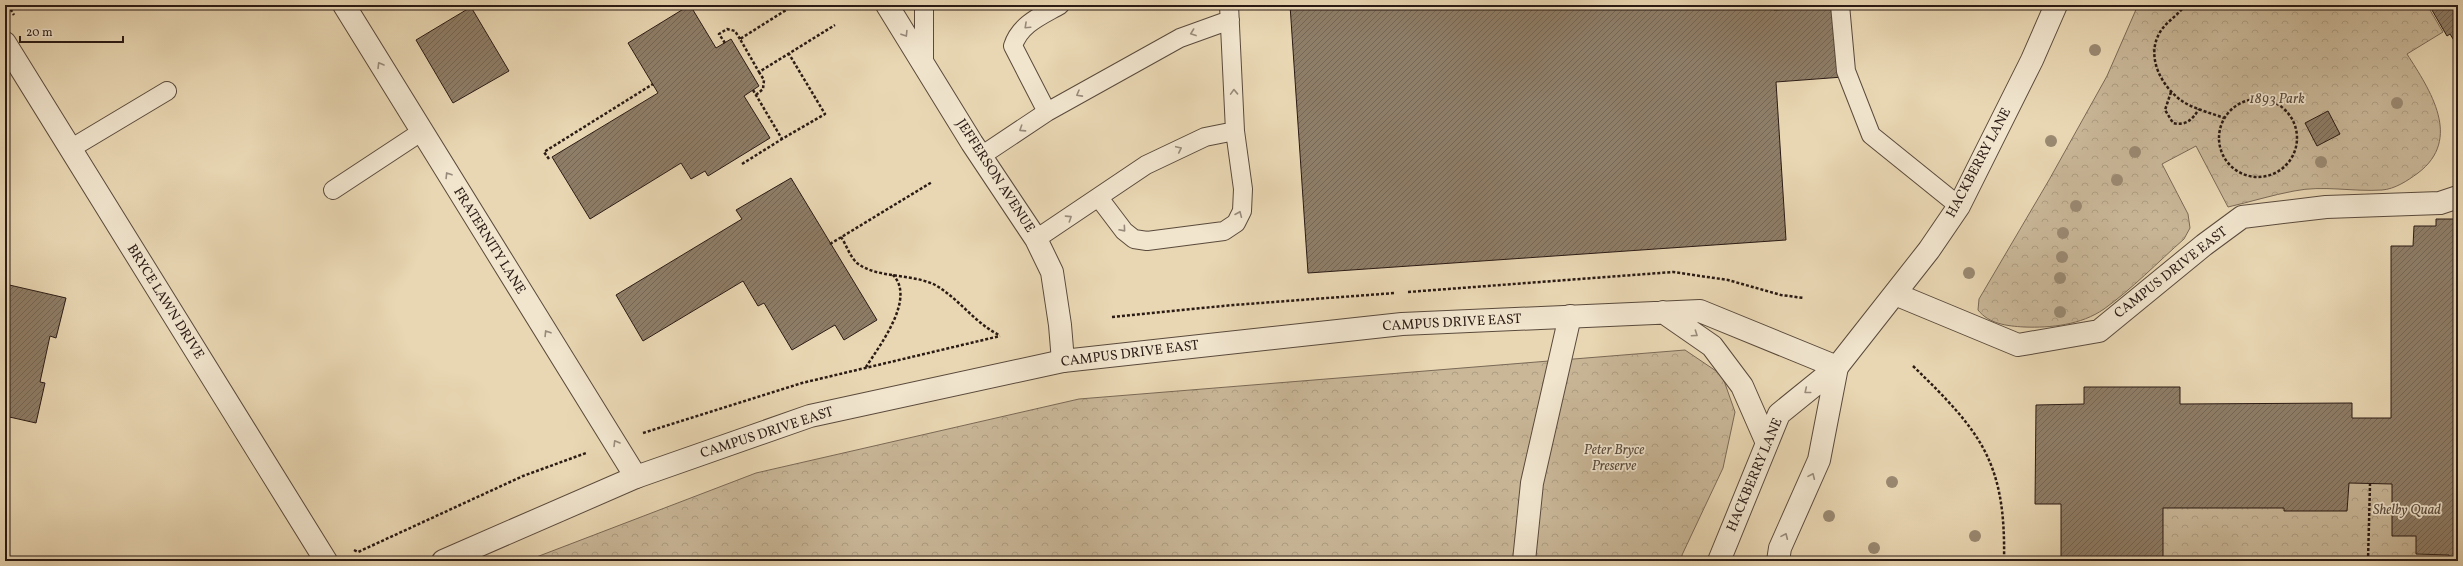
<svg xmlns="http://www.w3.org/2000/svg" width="2463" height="566" font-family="Vollkorn,serif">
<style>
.park{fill:url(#park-crowns);stroke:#7a6956}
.building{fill:url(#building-hatch);stroke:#2b1b15}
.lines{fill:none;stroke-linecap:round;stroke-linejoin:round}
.service-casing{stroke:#5a4a3c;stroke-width:20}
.minor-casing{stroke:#5a4a3c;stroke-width:24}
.tertiary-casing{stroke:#5a4a3c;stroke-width:24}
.path{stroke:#2b1b15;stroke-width:2.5;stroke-dasharray:3 2;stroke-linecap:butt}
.service{stroke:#f1e5ce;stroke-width:18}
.minor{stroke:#f1e5ce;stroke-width:22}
.tertiary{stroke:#f1e5ce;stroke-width:22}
.tree{fill:#9a8972}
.oneway{stroke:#988a7b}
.labels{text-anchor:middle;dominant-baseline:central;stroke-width:3.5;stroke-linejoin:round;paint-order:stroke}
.park-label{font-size:14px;font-style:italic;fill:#5a4a3c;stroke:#f1e5ce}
.street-label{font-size:14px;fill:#2b1b15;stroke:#f1e5ce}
</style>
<defs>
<pattern id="park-crowns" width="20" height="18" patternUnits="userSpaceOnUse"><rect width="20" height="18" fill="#c9b798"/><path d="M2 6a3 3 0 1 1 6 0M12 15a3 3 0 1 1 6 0" fill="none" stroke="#ad9d82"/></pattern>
<pattern id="building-hatch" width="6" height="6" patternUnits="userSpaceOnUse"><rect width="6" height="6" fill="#8e7d67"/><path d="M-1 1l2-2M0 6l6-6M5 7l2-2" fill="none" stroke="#746654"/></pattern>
</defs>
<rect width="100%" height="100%" fill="#e9d7b3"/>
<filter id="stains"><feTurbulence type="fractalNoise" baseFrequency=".005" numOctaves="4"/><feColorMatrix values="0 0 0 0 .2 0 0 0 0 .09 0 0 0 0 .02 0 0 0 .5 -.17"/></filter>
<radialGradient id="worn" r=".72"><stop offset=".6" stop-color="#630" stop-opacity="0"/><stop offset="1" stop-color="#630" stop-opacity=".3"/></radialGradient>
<path class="park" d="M2138,5H2427L2443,32L2407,54C2430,90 2463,139 2418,173C2407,181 2395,189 2382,190C2353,192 2323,185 2294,191C2272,195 2250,202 2228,207L2196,146L2162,164L2188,214L2190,228L2184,239C2158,262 2132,289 2104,309C2081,325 2051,328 2024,327C2007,326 1989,324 1978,310L1979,299L2049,180L2107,76Z
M1685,350L1722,375L1735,412L1723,468L1682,555V561H526L756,473L1079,399Z
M2458,458V561H2129L2130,464Z"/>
<path class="building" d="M690,5L716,48L731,39L759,86L744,96L770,138L708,176L705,171L691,179L681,163L590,219L552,157L658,93L628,43Z
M1290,5H1774V10L1839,6L1843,77L1776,82L1786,240L1308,273Z
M2429,5H2458V47L2450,34L2447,36Z
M471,7L509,71L453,103L416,40Z
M2328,111L2340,134L2317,146L2305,123Z
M791,178L877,320L844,340L835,325L792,350L764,303L758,306L743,281L643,341L616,295L742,219L736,210Z
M2436,219H2458V561H2449V555L2416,554V536H2392V484L2349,483L2347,511H2284V508H2163V561H2061V504H2035L2036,405L2084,404V387H2180V404L2352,403V418H2391V246H2413L2414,226H2436Z
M5,284L66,298L56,338L50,336L40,382L45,383L36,423L5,416Z"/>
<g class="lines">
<defs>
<path id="service" d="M1840,5L1846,71L1871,135L1959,206
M924,64V5
M1047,112L1180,38L1230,20
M70,149L167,91
M981,156L1047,112L1013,46C1020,24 1041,16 1060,5
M333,190L421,132
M1099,198L1124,231L1134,239L1147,241L1224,231L1236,223L1242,211L1243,189L1235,131L1229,5
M1036,239L1146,165L1205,137L1235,131"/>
<path id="minor" d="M344,5L636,477
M887,5L972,143L1036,239L1052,272L1060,325L1063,361
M5,43L326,561
M1895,294L2018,345L2099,331L2204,245L2242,217L2326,207L2440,203L2458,197
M1837,367L1929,250L1959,206L2032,60L2056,5
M1524,561L1532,483L1570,316"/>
<path id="tertiary" d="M1663,312L1712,346L1742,386L1767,443
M443,561L636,477L810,416L1063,361L1402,324L1700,311L1837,367
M1719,561L1779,414L1837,367
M1778,561L1780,548L1819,460L1837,367"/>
</defs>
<use href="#service" class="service-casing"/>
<use href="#minor" class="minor-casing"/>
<use href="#tertiary" class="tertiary-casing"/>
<path class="path" d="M8,5L14,15
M794,5L740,39L759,72L835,25
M2185,5C2178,16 2165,22 2159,34C2146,58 2162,87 2182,101C2194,109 2211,113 2224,118
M725,43L719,34L727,29L735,31L740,39
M753,90L782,139L825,114L789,54
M2171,92L2165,110L2173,123C2186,126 2192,120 2199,109
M756,95L763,89L764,80L759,72
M2219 138a39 39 0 1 1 78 0a39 39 0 1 1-78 0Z
M549,159L544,152L653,84
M742,164L782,139
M841,237C846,244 850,257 857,263C877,279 914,273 937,286C960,300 975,323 999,335
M830,244L932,182
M1408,292L1673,272L1728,280L1781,295L1804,298
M1112,317L1233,305L1395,293
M1913,366C1981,432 2006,462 2004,561
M866,367C880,345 917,297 892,274
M643,433L802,383L1000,336
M354,550L358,552L523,476L586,453
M2368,561L2370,484"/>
<use href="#service" class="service"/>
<use href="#minor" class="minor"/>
<use href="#tertiary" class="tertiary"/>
</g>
<g class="tree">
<circle cx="2095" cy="50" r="6"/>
<circle cx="2397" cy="103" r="6"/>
<circle cx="2051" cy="141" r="6"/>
<circle cx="2135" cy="152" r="6"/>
<circle cx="2321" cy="162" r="6"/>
<circle cx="2117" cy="180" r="6"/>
<circle cx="2076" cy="206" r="6"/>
<circle cx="2063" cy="233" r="6"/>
<circle cx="2062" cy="257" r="6"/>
<circle cx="1969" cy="273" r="6"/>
<circle cx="2060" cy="278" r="6"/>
<circle cx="2060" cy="312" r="6"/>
<circle cx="1892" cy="482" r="6"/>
<circle cx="1829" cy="516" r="6"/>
<circle cx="1975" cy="536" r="6"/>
<circle cx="1874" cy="548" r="6"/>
</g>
<defs><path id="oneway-chevron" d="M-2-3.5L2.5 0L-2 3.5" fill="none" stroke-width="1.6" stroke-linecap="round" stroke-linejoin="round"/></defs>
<g class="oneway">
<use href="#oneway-chevron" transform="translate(1027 26) rotate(137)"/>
<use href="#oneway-chevron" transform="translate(1193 33) rotate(160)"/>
<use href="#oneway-chevron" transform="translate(905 34) rotate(58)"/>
<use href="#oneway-chevron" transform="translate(380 65) rotate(-121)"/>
<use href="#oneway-chevron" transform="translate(1234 92) rotate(-92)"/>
<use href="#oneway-chevron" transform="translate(1079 94) rotate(151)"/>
<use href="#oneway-chevron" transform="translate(1022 129) rotate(147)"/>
<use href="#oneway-chevron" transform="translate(1179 149) rotate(-25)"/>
<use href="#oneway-chevron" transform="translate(448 175) rotate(-122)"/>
<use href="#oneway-chevron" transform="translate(1239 214) rotate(-67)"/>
<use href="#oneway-chevron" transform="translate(1069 218) rotate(-33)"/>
<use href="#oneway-chevron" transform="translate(1123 229) rotate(49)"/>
<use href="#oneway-chevron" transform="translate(547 333) rotate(-122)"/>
<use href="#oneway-chevron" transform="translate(1695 334) rotate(34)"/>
<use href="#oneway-chevron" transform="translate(1807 391) rotate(141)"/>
<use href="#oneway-chevron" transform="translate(616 443) rotate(-121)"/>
<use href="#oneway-chevron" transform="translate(1812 476) rotate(-66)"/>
<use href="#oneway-chevron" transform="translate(1785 536) rotate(-66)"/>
</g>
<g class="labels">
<g class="park-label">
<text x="2277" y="99">1893 Park</text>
<text x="1614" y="450">Peter Bryce<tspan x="1614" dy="16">Preserve</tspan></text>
<text x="2407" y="510">Shelby Quad</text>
</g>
<g class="street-label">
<text transform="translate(1979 163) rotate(-62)">HACKBERRY LANE</text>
<text transform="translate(995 176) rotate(57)">JEFFERSON AVENUE</text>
<text transform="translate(489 241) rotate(58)">FRATERNITY LANE</text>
<text transform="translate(2171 273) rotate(-38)">CAMPUS DRIVE EAST</text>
<text transform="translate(165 302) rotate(58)">BRYCE LAWN DRIVE</text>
<text transform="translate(1452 323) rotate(-3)">CAMPUS DRIVE EAST</text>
<text transform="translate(1130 354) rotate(-7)">CAMPUS DRIVE EAST</text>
<text transform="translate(767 433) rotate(-18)">CAMPUS DRIVE EAST</text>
<text transform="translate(1755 475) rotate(-67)">HACKBERRY LANE</text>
</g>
</g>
<rect width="2463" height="566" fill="none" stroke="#e9d7b3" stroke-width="20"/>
<rect x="6" y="6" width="2451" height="554" fill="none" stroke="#2b1b15" stroke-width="2"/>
<rect x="10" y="10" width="2443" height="546" fill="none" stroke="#2b1b15"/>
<path d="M20 36v6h103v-6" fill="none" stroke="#2b1b15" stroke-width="2"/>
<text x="26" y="36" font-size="12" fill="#2b1b15" stroke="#f1e5ce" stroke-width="3" paint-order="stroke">20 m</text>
<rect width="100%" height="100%" filter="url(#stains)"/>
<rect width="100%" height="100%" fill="url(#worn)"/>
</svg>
